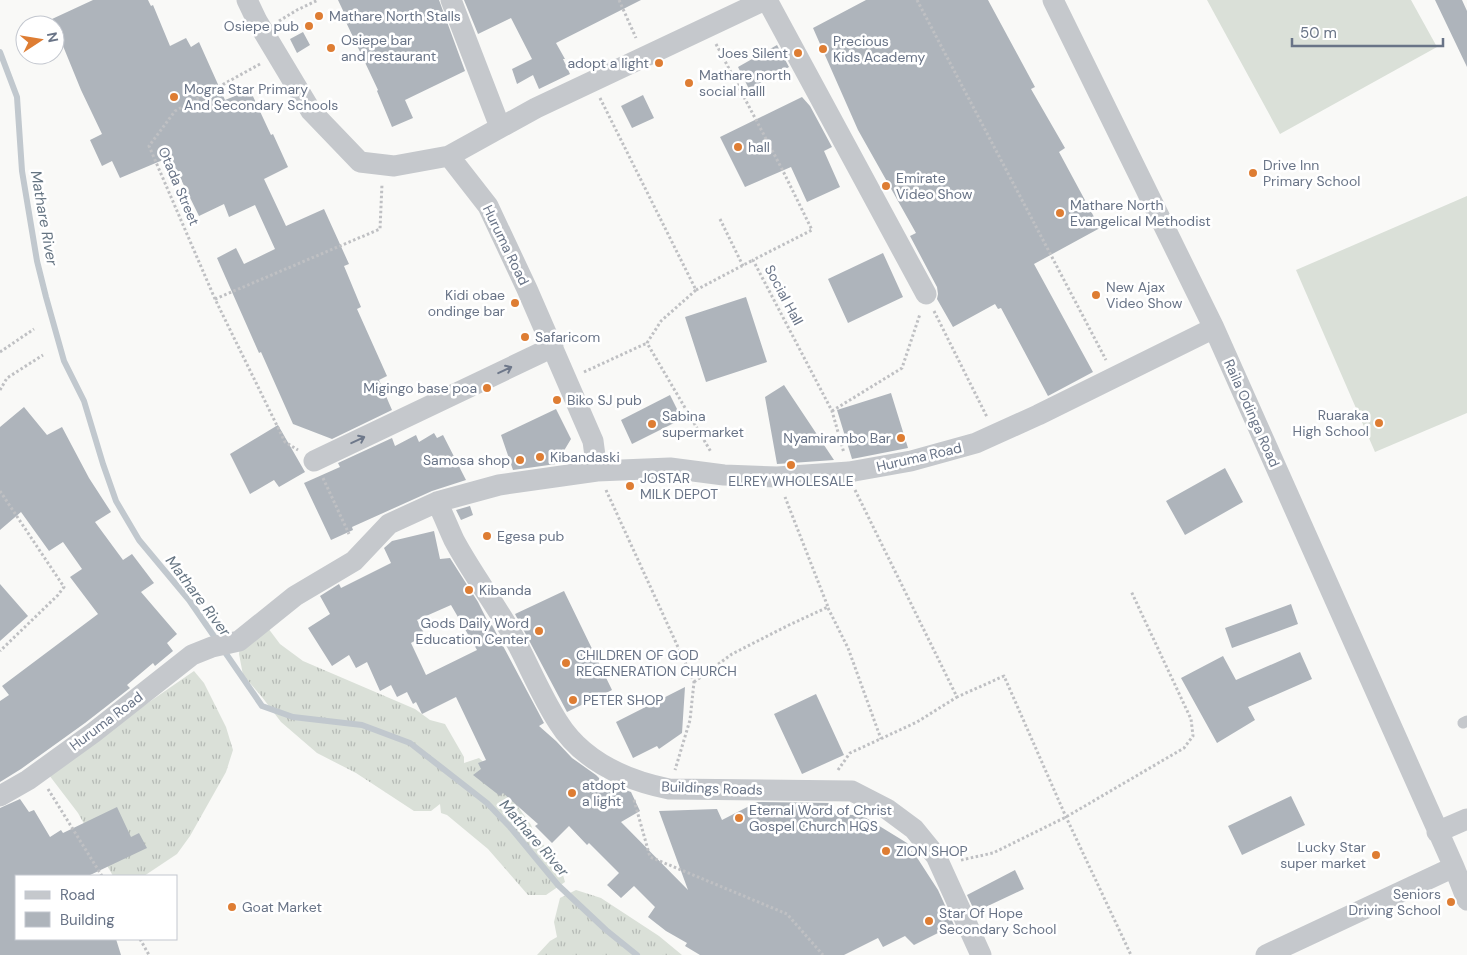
<svg xmlns="http://www.w3.org/2000/svg" width="1467" height="955" font-family="'DM Sans',sans-serif">
<style>
.grass{fill:url(#grass-tufts)}
.garden{fill:#dae0d8}
.lines{fill:none;stroke-linecap:round;stroke-linejoin:round}
.stream{stroke:#c1c8ce;stroke-width:6}
.building{fill:#aeb4bb;fill-rule:evenodd}
.path{stroke:#bfc0c3;stroke-width:3;stroke-dasharray:2.5 2.5;stroke-linecap:butt}
.service{stroke:#c5c8cc;stroke-width:11}
.minor{stroke:#c5c8cc;stroke-width:21}
.oneway{stroke:#6e788a}
.poi-dot{fill:#de7d33;stroke:#fff;stroke-width:2}
.labels{text-anchor:middle;dominant-baseline:central;stroke-width:5;stroke-linejoin:round;paint-order:stroke}
.poi-label{font-size:14px;fill:#697487;stroke:#fff;text-anchor:start}
.street-label{font-size:14px;fill:#697487;stroke:#fff}
.water-label{font-size:15px;font-style:italic;fill:#657482;stroke:#fff}
</style>
<defs>
<pattern id="grass-tufts" width="24" height="20" patternUnits="userSpaceOnUse" patternTransform="scale(1.25)"><rect width="24" height="20" fill="#dae0d8"/><path d="M3 7l-1-3M5 7V3M7 7l1-3M15 17l-1-3M17 17v-4M19 17l1-3" fill="none" stroke="#b5bab5"/></pattern>
</defs>
<rect width="100%" height="100%" fill="#f9f9f7"/>
<path class="grass" d="M268,628L280,644L303,661L415,709L430,720L445,724L464,757V763L479,758L491,769L513,798L519,808L531,825L535,835L560,864L565,882L546,895H528L488,849L447,815L441,813L440,804L431,811H414L356,773L317,753L281,722L262,697L243,675L239,654L241,629Z
M194,671L204,683L226,727L233,750L226,772L190,836L177,854L144,876H113L78,813L49,775L87,745Z
M576,890L601,898L659,936L682,955H537L550,941L557,937L554,922L560,898Z"/>
<path class="garden" d="M1207,0H1411L1437,47L1280,134Z
M1467,196V413L1375,452L1296,270Z"/>
<g class="lines">
<path class="stream" d="M0,52L17,97L22,171L37,261L46,297L64,361L84,401L103,464L116,501L139,540L189,600L262,706L293,717L362,725L410,743L487,803L510,827L558,885L606,930L637,955"/>
</g>
<path class="building" d="M93,0H148L151,6L153,5L170,46L186,38L191,47L199,42L225,100L250,90L271,135L273,134L288,167L264,179L286,226L324,209L349,264L344,266L361,307L357,309L387,376L379,380L392,410L332,439L293,424L261,352L259,353L217,258L236,248L244,264L275,249L255,205L229,217L224,204L199,216L170,157L120,178L112,161L102,166L90,140L102,134L81,90L52,19Z
M338,0H439L465,71L405,100L413,118L392,127L377,91L378,90L345,20L347,19Z
M464,0H641L556,43L565,59H563L570,74L539,89L533,75L517,84L512,69L532,59L511,18L478,34Z
M866,0H988L1035,87L1031,89L1065,148L1059,152L1100,228L1034,264L1093,372L1048,396L1001,308L998,309L995,304L953,327L937,299L938,294L937,287L910,236L916,233L858,130L813,28Z
M1435,0H1462L1467,11V67Z
M303,32L310,45L297,53L290,39Z
M777,45L789,67L749,89L738,67Z
M643,95L654,118L632,128L621,106Z
M802,97L810,106L832,147L824,151L840,187L807,202L791,167L745,187L720,137Z
M883,253L903,297L848,323L828,279Z
M746,297L767,362L706,382L685,317Z
M784,385L834,460L777,464L765,397Z
M891,393L908,448L852,459L837,410Z
M670,395L682,419L632,444L621,420Z
M24,407L47,435L62,427L89,478L111,512L95,522L123,560L132,554L154,583L141,592L177,634L167,643L173,651L155,666L153,663L127,685L130,688L85,723L21,769L0,782V701L9,695L2,686L98,614L70,577L82,569L63,542L49,551L21,512L0,530V427Z
M556,409L571,439L556,464L513,470L501,435Z
M278,425L305,472L279,487L274,480L250,494L230,454Z
M434,433L437,438L443,435L466,480L432,491L352,527L353,530L331,540L304,483L340,467L338,463L392,438L395,446L416,435L419,442Z
M1225,468L1243,502L1185,535L1166,501Z
M470,506L473,515L461,520L456,510Z
M434,531L440,559L450,558L478,602L490,626L492,625L494,629L544,723L539,726L556,741L572,758L596,775L614,793L623,789L631,792L640,811L621,822L688,890L659,811L717,809L722,820L757,802L831,803V813L863,816L907,843L915,857L916,856L938,890L954,925L914,945L905,936L883,947L878,938L844,955H700L685,946L687,943L666,931L648,917L655,907L634,886L621,898L607,885L619,873L589,843L587,845L569,826L552,843L535,826L538,824L503,793L500,796L473,775L481,769L478,763L486,760L456,697L422,714L416,702L413,704L407,692L397,697L391,685L380,691L367,662L356,668L349,655L332,666L308,628L330,614L320,596L339,584L341,588L391,563L384,548L392,541ZM451,605L477,650L426,675L411,643L425,635L417,620Z
M0,584L28,616L0,641Z
M564,591L612,690L567,712L515,614Z
M1291,604L1298,624L1232,648L1225,628Z
M1300,652L1312,679L1248,707L1255,720L1217,743L1181,678L1223,656L1236,680Z
M685,687L682,733L659,749L657,746L633,758L616,722Z
M816,694L844,755L802,774L774,714Z
M1291,796L1305,825L1242,855L1228,826Z
M20,799L29,812L34,810L50,837L61,830L63,833L117,807L131,837L139,833L147,848L88,876H16V939H116L121,955H0V808Z
M1015,870L1024,889L975,912L967,895Z"/>
<g class="lines">
<path class="path" d="M619,0L636,38
M917,0L1106,360
M279,21L297,10L318,0
M716,44L783,171L812,230L753,260L832,411L844,453
M260,64L175,111L149,146L215,299L285,442L298,450
M600,98L696,290L661,321L647,343L711,452
M720,219L743,266
M696,290L753,260
M215,299L380,229L382,184
M934,311L987,417
M0,352L34,329
M584,372L647,343
M0,390L7,378L43,355
M832,411L902,368L920,314
M323,478L349,534
M606,490L694,682L690,720L675,770
M855,490L957,697L1004,676L1066,817L1131,955
M0,491L64,587L58,595L0,651
M828,608L848,648L881,739
M694,682L732,654L789,625L828,607L785,497
M838,770L850,753L917,722L957,697
M48,789L102,876
M634,800L650,857L787,914L823,955
M961,860L993,853L1066,817L1184,748L1193,736L1191,719L1131,591
M140,939L149,955"/>
<path class="service" d="M1463,723L1467,721"/>
<path class="minor" d="M247,0L257,21L311,111L360,162L394,166L449,156L536,108L765,0
M451,0L500,127
M767,0L926,294
M1053,0L1214,328L1454,867L1467,900
M449,156L488,206L527,289L593,441L597,471
M314,461L553,347
M437,502C443,514 448,527 454,540C471,572 494,602 512,634C528,663 540,694 558,722C583,762 625,780 669,789L852,791L887,809L914,829L936,856L981,955
M0,796L28,780L93,733L192,655L212,647L239,641L295,596L354,561L389,524L437,502L499,485L597,471L670,468L724,475L777,477L849,472L911,461L976,443L1038,415L1214,328
M1437,832L1467,819
M1266,955L1454,867"/>
</g>
<defs><path id="oneway-shaft" d="M-6 0H5M1.5-3L5.5 0L1.5 3" fill="none" stroke-width="1.6" stroke-linecap="round" stroke-linejoin="round" transform="scale(1.25)"/></defs>
<g class="oneway">
<use href="#oneway-shaft" transform="translate(505 370) rotate(-25)"/>
<use href="#oneway-shaft" transform="translate(358 440) rotate(-25)"/>
</g>
<g class="poi-dot">
<circle cx="319" cy="16" r="5"/>
<circle cx="309" cy="26" r="5"/>
<circle cx="331" cy="48" r="5"/>
<circle cx="823" cy="49" r="5"/>
<circle cx="798" cy="53" r="5"/>
<circle cx="659" cy="63" r="5"/>
<circle cx="689" cy="83" r="5"/>
<circle cx="174" cy="97" r="5"/>
<circle cx="738" cy="147" r="5"/>
<circle cx="1253" cy="173" r="5"/>
<circle cx="886" cy="186" r="5"/>
<circle cx="1060" cy="213" r="5"/>
<circle cx="1096" cy="295" r="5"/>
<circle cx="515" cy="303" r="5"/>
<circle cx="525" cy="337" r="5"/>
<circle cx="487" cy="388" r="5"/>
<circle cx="557" cy="400" r="5"/>
<circle cx="1379" cy="423" r="5"/>
<circle cx="652" cy="424" r="5"/>
<circle cx="901" cy="438" r="5"/>
<circle cx="540" cy="457" r="5"/>
<circle cx="520" cy="460" r="5"/>
<circle cx="791" cy="465" r="5"/>
<circle cx="630" cy="486" r="5"/>
<circle cx="487" cy="536" r="5"/>
<circle cx="469" cy="590" r="5"/>
<circle cx="539" cy="631" r="5"/>
<circle cx="566" cy="663" r="5"/>
<circle cx="573" cy="700" r="5"/>
<circle cx="572" cy="793" r="5"/>
<circle cx="739" cy="818" r="5"/>
<circle cx="886" cy="851" r="5"/>
<circle cx="1376" cy="855" r="5"/>
<circle cx="1451" cy="902" r="5"/>
<circle cx="232" cy="907" r="5"/>
<circle cx="929" cy="921" r="5"/>
</g>
<g class="labels">
<g class="poi-label">
<text x="329" y="16">Mathare North Stalls</text>
<text x="299" y="26" text-anchor="end">Osiepe pub</text>
<text x="341" y="40">Osiepe bar<tspan x="341" dy="16">and restaurant</tspan></text>
<text x="833" y="41">Precious<tspan x="833" dy="16">Kids Academy</tspan></text>
<text x="788" y="53" text-anchor="end">Joes Silent</text>
<text x="649" y="63" text-anchor="end">adopt a light</text>
<text x="699" y="75">Mathare north<tspan x="699" dy="16">social halll</tspan></text>
<text x="184" y="89">Mogra Star Primary<tspan x="184" dy="16">And Secondary Schools</tspan></text>
<text x="748" y="147">hall</text>
<text x="1263" y="165">Drive Inn<tspan x="1263" dy="16">Primary School</tspan></text>
<text x="896" y="178">Emirate<tspan x="896" dy="16">Video Show</tspan></text>
<text x="1070" y="205">Mathare North<tspan x="1070" dy="16">Evangelical Methodist</tspan></text>
<text x="1106" y="287">New Ajax<tspan x="1106" dy="16">Video Show</tspan></text>
<text x="505" y="295" text-anchor="end">Kidi obae<tspan x="505" dy="16">ondinge bar</tspan></text>
<text x="535" y="337">Safaricom</text>
<text x="477" y="388" text-anchor="end">Migingo base poa</text>
<text x="567" y="400">Biko SJ pub</text>
<text x="1369" y="415" text-anchor="end">Ruaraka<tspan x="1369" dy="16">High School</tspan></text>
<text x="662" y="416">Sabina<tspan x="662" dy="16">supermarket</tspan></text>
<text x="891" y="438" text-anchor="end">Nyamirambo Bar</text>
<text x="550" y="457">Kibandaski</text>
<text x="510" y="460" text-anchor="end">Samosa shop</text>
<text x="640" y="478">JOSTAR<tspan x="640" dy="16">MILK DEPOT</tspan></text>
<text x="791" y="481" text-anchor="middle">ELREY WHOLESALE</text>
<text x="497" y="536">Egesa pub</text>
<text x="479" y="590">Kibanda</text>
<text x="529" y="623" text-anchor="end">Gods Daily Word<tspan x="529" dy="16">Education Center</tspan></text>
<text x="576" y="655">CHILDREN OF GOD<tspan x="576" dy="16">REGENERATION CHURCH</tspan></text>
<text x="583" y="700">PETER SHOP</text>
<text x="582" y="785">atdopt<tspan x="582" dy="16">a light</tspan></text>
<text x="749" y="810">Eternal Word of Christ<tspan x="749" dy="16">Gospel Church HQS</tspan></text>
<text x="1366" y="847" text-anchor="end">Lucky Star<tspan x="1366" dy="16">super market</tspan></text>
<text x="896" y="851">ZION SHOP</text>
<text x="1441" y="894" text-anchor="end">Seniors<tspan x="1441" dy="16">Driving School</tspan></text>
<text x="242" y="907">Goat Market</text>
<text x="939" y="913">Star Of Hope<tspan x="939" dy="16">Secondary School</tspan></text>
</g>
<g class="street-label">
<text transform="translate(179 186) rotate(67)">Otada Street</text>
<text transform="translate(506 245) rotate(64)">Huruma Road</text>
<text transform="translate(784 295) rotate(62)">Social Hall</text>
<text transform="translate(1252 413) rotate(66)">Raila Odinga Road</text>
<text transform="translate(919 457) rotate(-13)">Huruma Road</text>
<text transform="translate(106 721) rotate(-37)">Huruma Road</text>
<text transform="translate(712 788) rotate(2)">Buildings Roads</text>
</g>
<g class="water-label">
<text transform="translate(44 218) rotate(80)">Mathare River</text>
<text transform="translate(198 596) rotate(53)">Mathare River</text>
<text transform="translate(534 838) rotate(49)">Mathare River</text>
</g>
</g>
<rect x="15" y="875" width="162" height="65" fill="#ffffff" stroke="#c3c7cf"/>
<rect x="25" y="891" width="25" height="8" fill="#c5c8cc" stroke="#c3c7cf"/>
<text x="60" y="900" font-size="15" fill="#697487">Road</text>
<rect x="25" y="912" width="25" height="15" fill="#aeb4bb" stroke="#c3c7cf"/>
<text x="60" y="925" font-size="15" fill="#697487">Building</text>
<g transform="translate(40 40) rotate(78)"><circle r="24" fill="#ffffff" stroke="#c3c7cf"/>
<path d="M0-4L9 19L0 12L-9 19Z" fill="#de7d33"/>
<text y="-8" font-size="14" font-weight="bold" text-anchor="middle" fill="#697487">N</text>
</g>
<path d="M1292 38v8h151v-8" fill="none" stroke="#697487" stroke-width="2.5"/>
<text x="1300" y="38" font-size="15" fill="#697487" stroke="#ffffff" stroke-width="4" paint-order="stroke">50 m</text>
</svg>
